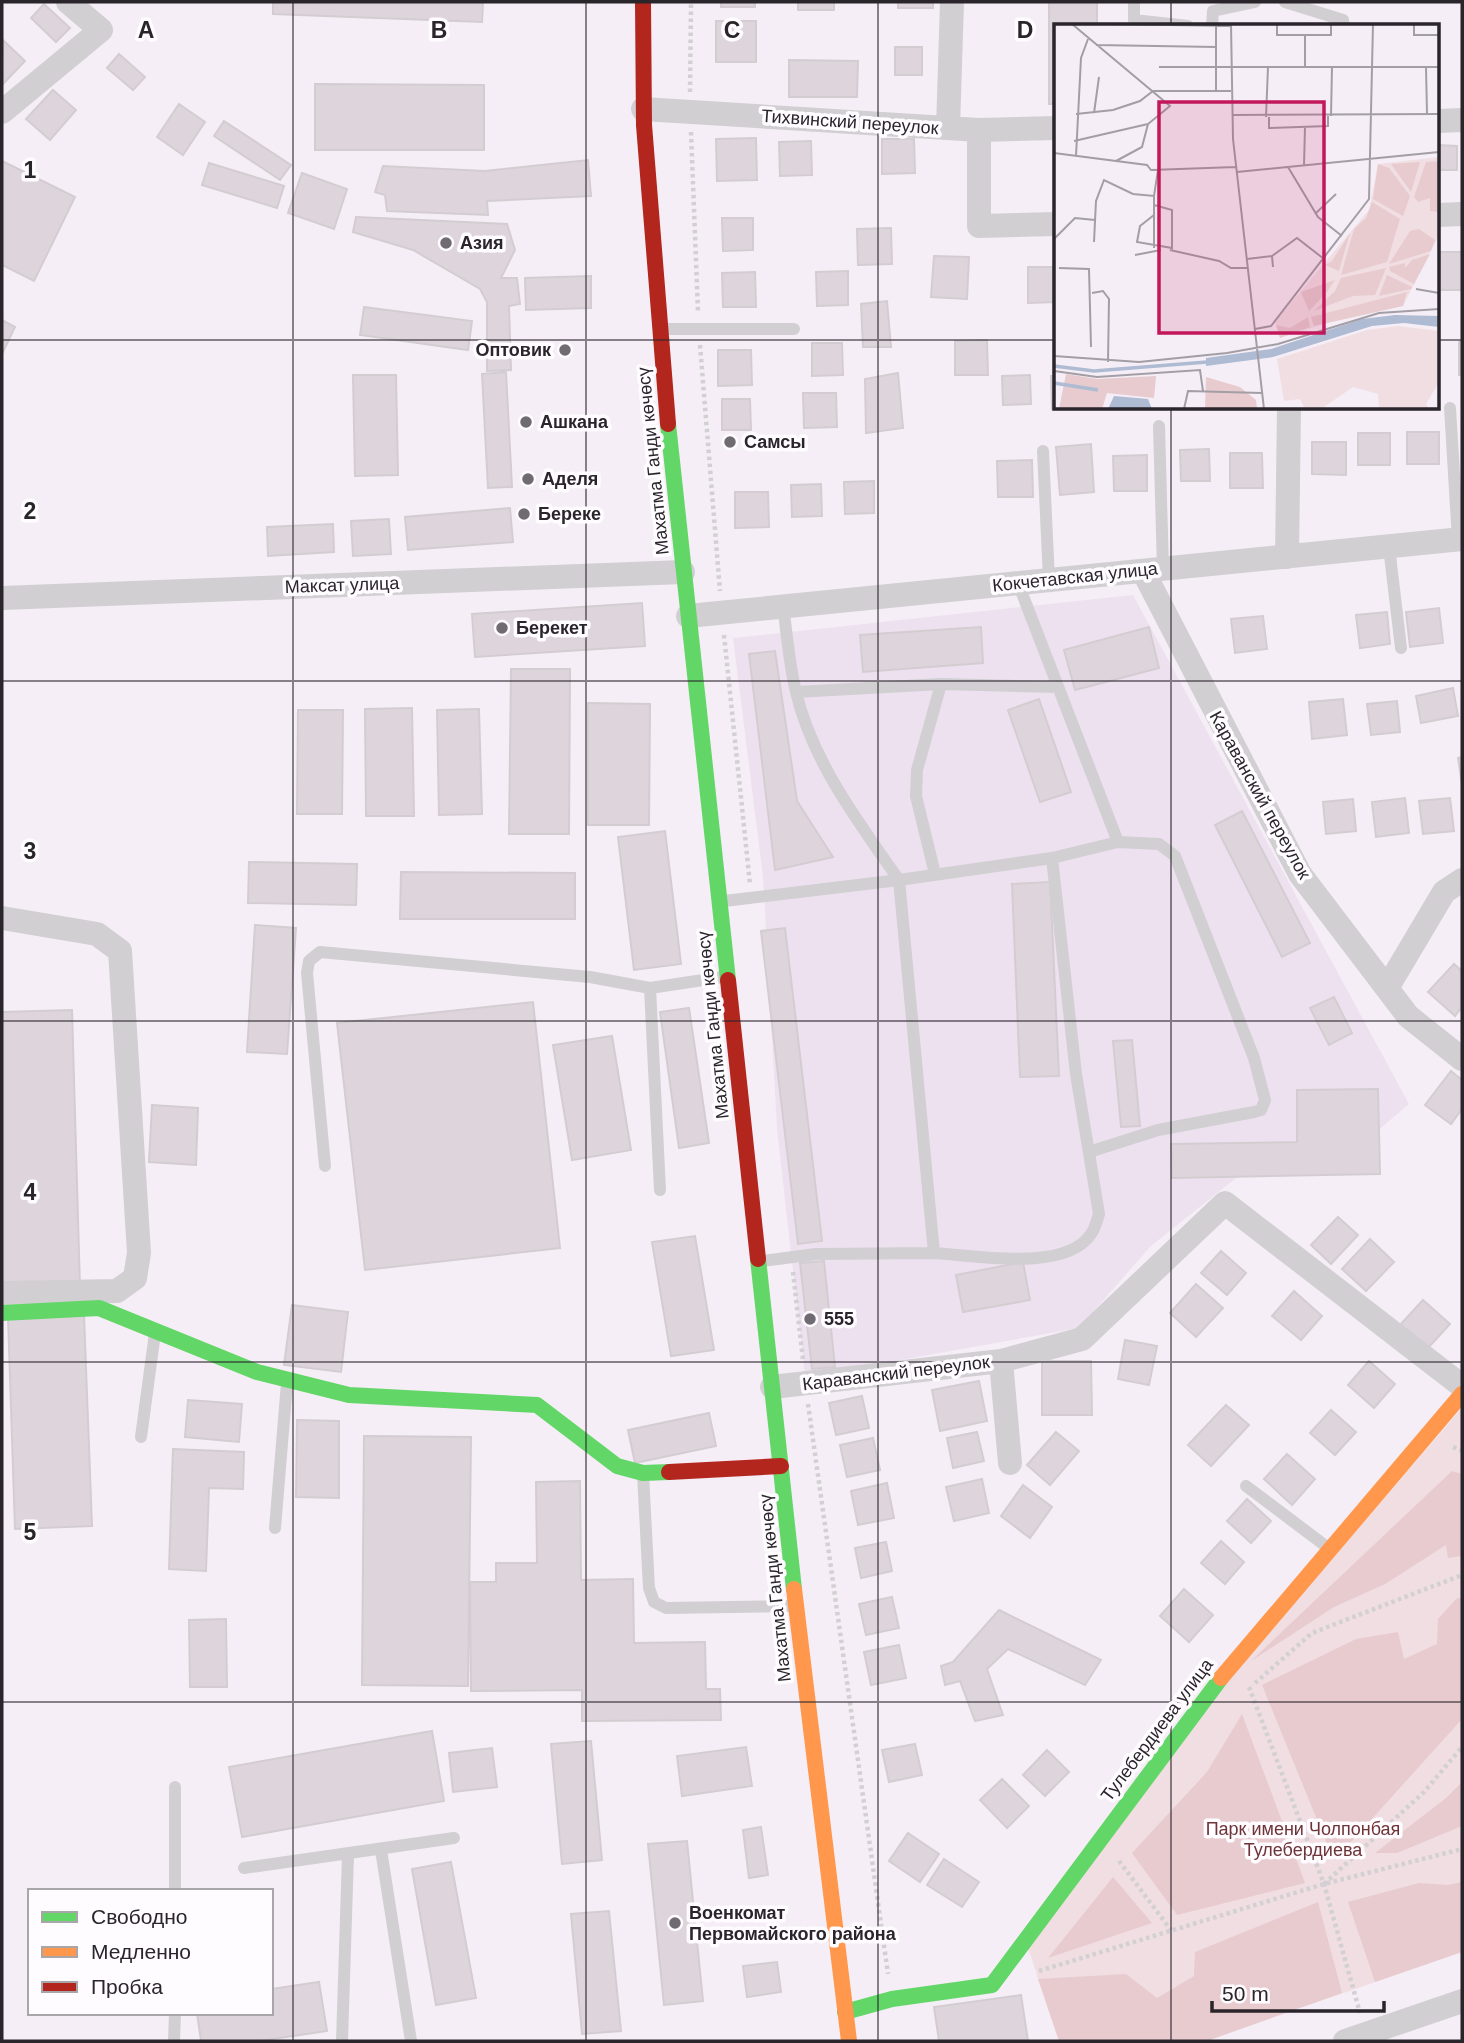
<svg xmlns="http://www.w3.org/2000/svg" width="1464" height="2043" font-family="Arial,sans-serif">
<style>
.built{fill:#ede1f0}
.green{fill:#f1dee2}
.forest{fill:#e7cbcf}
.building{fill:#ded5dc;stroke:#d3cdd2;stroke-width:2}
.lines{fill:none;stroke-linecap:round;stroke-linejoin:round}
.path{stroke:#d2d0d3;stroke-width:4.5;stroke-dasharray:3.5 3.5;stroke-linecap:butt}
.lane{stroke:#d1cfd2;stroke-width:12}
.street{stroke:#d1cfd2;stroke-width:24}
.fast{stroke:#63d668;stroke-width:16}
.slow{stroke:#ff974d;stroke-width:16}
.jam{stroke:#b3261e;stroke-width:16}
.grid{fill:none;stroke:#29252b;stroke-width:2;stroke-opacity:0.55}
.poi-dot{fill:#706b72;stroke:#fefcff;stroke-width:2.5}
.labels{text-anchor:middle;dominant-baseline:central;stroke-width:7;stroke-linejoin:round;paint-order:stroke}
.street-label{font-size:18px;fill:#29252b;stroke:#fefcff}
.poi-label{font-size:18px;font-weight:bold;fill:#29252b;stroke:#fefcff;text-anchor:start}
.park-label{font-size:18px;fill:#6d3337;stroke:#fefcff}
.inset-river{fill:none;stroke:#aebbd3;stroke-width:3.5}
.inset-road{fill:none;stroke:#a39ea5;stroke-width:2}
.view{fill:#c2185b;fill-opacity:0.15;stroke:#c2185b;stroke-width:3.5}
.inset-edge{fill:none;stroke:#29252b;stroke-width:3.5}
.grid-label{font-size:23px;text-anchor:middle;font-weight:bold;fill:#29252b;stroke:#fefcff;stroke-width:7;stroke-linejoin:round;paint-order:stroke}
</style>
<rect width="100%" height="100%" fill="#f5eef6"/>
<path class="built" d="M1133,595L1409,1104L1348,1156L1256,1162L1151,1246L1079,1328L805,1377L777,1129L763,877L733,638Z"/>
<path class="green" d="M1462,1408V1952L1306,2006L1059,2041L1028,1948L1219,1690Z"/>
<path class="forest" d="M1452,1471L1462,1474V1556L1448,1558L1446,1545L1385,1584L1334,1607L1251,1661Z
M1462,1597V1719L1352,1841L1331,1854L1262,1685L1356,1639L1398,1632L1404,1659L1437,1644L1438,1619L1456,1599Z
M1242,1714L1305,1883L1177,1915L1132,1853L1207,1772Z
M1462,1782V1826L1397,1853H1375L1446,1798Z
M1113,1877L1152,1923L1048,1958Z
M1462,1882V1952L1375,1982L1348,1902L1419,1883L1448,1885Z
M1318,1902L1342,1993L1207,2041H1059L1038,1979L1126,1974L1157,1998L1194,1976L1195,1952Z"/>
<path class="building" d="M273,2H483L482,22L273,14Z
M721,2H755V7H721Z
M798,2H834V10H798Z
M898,2H933V8H898Z
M1049,2H1097V26H1056V104H1049Z
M44,4L70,28L56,42L31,18Z
M716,21H756V62H716Z
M3,40L25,61L3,84L2,83Z
M895,47H922V75H895Z
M119,54L145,77L133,90L107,68Z
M789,60L858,61L857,97H789Z
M315,84L484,85V150H315Z
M53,90L76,110L50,140L26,119Z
M179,104L205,122L183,155L157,137Z
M224,121L291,165L280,180L214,136Z
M756,138L757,180L717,181L716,139Z
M882,139H914L915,173L882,174Z
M811,141L812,175L780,176L779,142Z
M1438,145L1457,146V170H1438Z
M588,160L591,196L487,201L488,215L387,211L385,195L375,192L383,166L485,171Z
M2,161L75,197L34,281L2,265Z
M209,163L284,186L277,208L202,185Z
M302,173L347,189L334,229L288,213Z
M356,217L507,224L515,250L501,278H517L520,304L509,306L511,370L487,371V302L480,289L413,250L353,232Z
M722,218H753V250L723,251Z
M891,228L892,264L858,265L857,229Z
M1438,252H1462V290H1438Z
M934,256L969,257L967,299L931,297Z
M1028,267H1056V302L1028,303Z
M848,271V305L817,306L816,272Z
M755,272L756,307H723L722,273Z
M591,276V308L526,310L525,278Z
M887,301L891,347H863L861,304Z
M364,307L472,321L468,350L360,335Z
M2,320L15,327L2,354Z
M987,340L988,375H955V341Z
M1459,342H1462V375H1459Z
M812,343H842L843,375L812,376Z
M718,350H751L752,385L718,386Z
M506,372L512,487L488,488L482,374Z
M898,373L903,428L866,433L865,379Z
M353,375H396L398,475L355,476Z
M1030,375L1031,404L1003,405L1002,376Z
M1051,376H1056V408H1083L1052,409Z
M803,393H836L837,427L804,428Z
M722,399H750L751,430H722Z
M1407,432H1439V464H1407Z
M1358,433H1390V465H1358Z
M1312,442H1346V475L1312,474Z
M1091,444L1094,492L1060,495L1056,447Z
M1209,449L1210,481H1181L1180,450Z
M1230,453H1262L1263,488H1230Z
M1147,455V491H1114L1113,456Z
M1032,460L1033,497H998L997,461Z
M874,481V513L845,514L844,482Z
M821,484L822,516L792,517L791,485Z
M735,492H768L769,527L735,528Z
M510,508L513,542L408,550L405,517Z
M389,519L391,554L353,556L351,521Z
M333,524L334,552L268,556L267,527Z
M642,603L645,646L475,657L472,614Z
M1439,608L1443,643L1410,647L1406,612Z
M1387,612L1390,644L1360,648L1356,615Z
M1263,616L1267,649L1235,653L1231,619Z
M981,627L983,663L863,672L860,635Z
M1149,627L1159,668L1075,690L1064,650Z
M775,651L797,801L833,857L775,870L749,654Z
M511,669H570L569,834H509Z
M1453,688L1458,716L1421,723L1416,696Z
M1039,699L1071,792L1040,802L1008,710Z
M1343,699L1347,735L1312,739L1309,702Z
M1397,701L1400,732L1371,735L1367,704Z
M588,703L650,704L649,825H588Z
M412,708L414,816H366L365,709Z
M479,709L482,814L439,815L437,710Z
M298,710H343L342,814H297Z
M1462,757V784L1458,758Z
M1405,798L1409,833L1376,837L1372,802Z
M1450,798L1454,831L1423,834L1419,801Z
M1353,799L1356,831L1326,834L1323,802Z
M1242,811L1310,943L1282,957L1215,825Z
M665,831L681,964L634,970L618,837Z
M249,862L357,864L356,905L248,903Z
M401,872L575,873V919H400Z
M1050,882L1059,1076L1020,1077L1012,884Z
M255,925L296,928L287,1054L247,1052Z
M785,928L822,1241L798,1244L761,931Z
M1454,964L1462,971V1007L1455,1016L1428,992Z
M1334,997L1352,1033L1329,1045L1310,1008Z
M533,1002L560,1248L365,1270L337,1023Z
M689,1008L709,1143L679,1148L660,1012Z
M72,1010L80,1288L2,1290V1012Z
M612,1036L631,1150L572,1160L553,1045Z
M1132,1040L1140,1126L1121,1127L1113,1041Z
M1451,1071L1462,1080V1109L1451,1124L1425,1105Z
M1378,1089L1380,1174L1172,1178L1171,1144L1297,1142V1090Z
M152,1105L198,1108L196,1165L149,1162Z
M1338,1217L1358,1235L1331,1264L1311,1245Z
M695,1236L714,1350L671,1356L652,1242Z
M1370,1239L1394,1262L1366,1291L1342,1269Z
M1221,1251L1246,1273L1227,1295L1201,1273Z
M824,1261L835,1367L812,1369L800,1263Z
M1023,1262L1030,1300L963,1312L956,1275Z
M1196,1284L1223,1308L1196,1337L1170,1313Z
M1294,1291L1322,1316L1301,1340L1272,1316Z
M1423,1300L1450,1324L1427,1349L1400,1325Z
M292,1305L348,1312L341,1372L284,1365Z
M84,1315L92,1526L15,1529L8,1317Z
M1125,1340L1157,1346L1149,1385L1118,1379Z
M1042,1361H1091L1092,1415H1042Z
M1369,1361L1395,1384L1374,1408L1348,1385Z
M979,1381L987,1421L940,1431L932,1390Z
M862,1396L869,1428L836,1435L829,1403Z
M188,1400L242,1404L239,1442L185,1437Z
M1226,1405L1249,1425L1211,1466L1188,1445Z
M1331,1410L1356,1432L1335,1455L1310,1433Z
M709,1413L716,1446L635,1463L628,1430Z
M297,1420L339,1421V1498L296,1497Z
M977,1432L984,1461L953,1468L947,1438Z
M1056,1432L1079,1451L1050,1485L1027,1465Z
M364,1436L471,1437L468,1686L362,1685Z
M873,1438L880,1470L847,1477L840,1445Z
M173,1449L244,1452L243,1489L209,1488L206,1571L169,1569Z
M1287,1454L1315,1479L1292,1505L1264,1479Z
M982,1479L989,1513L954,1521L946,1487Z
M580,1481L581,1580L633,1579L634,1643L705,1642L706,1689H720L721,1720L582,1721V1690L471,1691L470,1582H496V1563H537L536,1482Z
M887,1483L894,1518L858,1525L851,1491Z
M1023,1485L1052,1507L1030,1538L1001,1516Z
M1247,1499L1271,1521L1251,1543L1227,1521Z
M1221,1541L1244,1562L1225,1584L1201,1563Z
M886,1542L892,1571L861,1578L855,1548Z
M1184,1589L1213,1615L1189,1642L1160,1616Z
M892,1597L899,1628L866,1635L859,1604Z
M999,1610L1101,1660L1085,1685L1008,1649L987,1669L1003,1715L975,1721L960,1681L945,1685L941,1666L953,1662Z
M226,1619L227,1687H190L189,1620Z
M899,1645L906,1678L871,1685L864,1652Z
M432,1731L444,1801L242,1837L229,1767Z
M591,1741L602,1860L562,1864L551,1744Z
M915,1744L922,1775L889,1782L882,1750Z
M746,1747L752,1786L682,1796L677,1756Z
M492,1748L497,1787L453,1792L449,1753Z
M1047,1750L1069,1772L1045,1796L1023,1775Z
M1002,1779L1029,1806L1007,1828L980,1800Z
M761,1827L768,1875L749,1878L743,1830Z
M908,1833L939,1854L920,1882L889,1861Z
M687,1841L703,2001L664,2005L648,1844Z
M944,1859L979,1882L962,1907L927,1885Z
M451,1862L476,1998L436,2005L412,1869Z
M609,1911L621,2031L582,2034L571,1914Z
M777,1962L781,1992L747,1997L743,1966Z
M319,1982L327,2031L259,2041H201L197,2013H271V1989Z
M1021,1995L1028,2041H939L934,2007Z"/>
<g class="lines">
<path class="path" d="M690,92L691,2
M691,132L698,312
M700,345L720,591
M724,635L750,884
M793,1272L803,1360
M808,1404L888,1974
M1453,1447L1462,1451
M1255,1683L1312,1633L1462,1575
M1249,1687L1324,1884L1360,2013
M1119,1861L1171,1930
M1324,1884L1424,1792L1462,1747
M1039,1971L1324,1884L1462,1849"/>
<path class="lane" d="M1134,2V20L1188,26
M1285,2L1343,20L1344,26
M1212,26L1213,11L1255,2
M665,329H794
M1450,408L1458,540
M1159,426L1163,569
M1043,451L1049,580
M1389,547L1401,648
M1018,583L1118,842L1052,858
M783,606C787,634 789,664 796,692C812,761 859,823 899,880L1052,858L1076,1074L1099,1214C1097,1220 1095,1229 1091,1234C1065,1273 974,1255 934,1253
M796,692L941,684L1058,687
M935,874L916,796L917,770L941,684
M724,901L899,880L934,1253L816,1254L762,1261
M650,988L660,1190
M1089,1152L1158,1130L1254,1112L1261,1110L1265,1100L1254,1058L1175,856L1159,844L1118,842
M325,1166L307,973L309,961L320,952L590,977L650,988L723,977
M141,1437L155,1333
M643,1474L649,1588L654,1602L666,1608L792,1606
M1246,1486L1327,1547
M275,1528L287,1383
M381,1850L411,2041
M244,1868L454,1838
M175,1891V1787
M174,2041L175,2013
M342,2041L348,1855"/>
<path class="street" d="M643,109L979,130L1056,128
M2,112L101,30L68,2
M1438,121L1462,120
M948,128L952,2
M979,130V226L1056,224
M1438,215L1462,214
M1287,557L1289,408
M1143,571L1300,874L1408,1016L1462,1059
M2,598L683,572
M688,616L1462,539
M2,918L97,934L120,951L139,1253L135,1278L117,1291L2,1293
M1387,988L1444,892L1462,880
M1001,1361L1082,1339L1225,1203L1462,1386
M772,1387L1001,1361L1010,1463
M1345,2041L1462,2001"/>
<path class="fast" d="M668,424L728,980
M758,1259L794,1589
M2,1313L99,1308L257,1372L349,1395L537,1405L617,1466L643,1473L669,1472
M845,2012L892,1999L992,1985L1221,1678"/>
<path class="slow" d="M794,1589L849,2041
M1221,1678L1462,1394"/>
<path class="jam" d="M643,2L644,125L668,424
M728,980L758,1259
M669,1472L781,1466"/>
</g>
<path class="grid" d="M293,2V2041M586,2V2041M878,2V2041M1171,2V26M2,340H1056M1438,340H1462M1171,408V2041M2,681H1462M2,1021H1462M2,1362H1462M2,1702H1462"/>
<g class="poi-dot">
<circle cx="446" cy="243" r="7"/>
<circle cx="565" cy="350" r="7"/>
<circle cx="526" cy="422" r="7"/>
<circle cx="730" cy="442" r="7"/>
<circle cx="528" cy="479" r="7"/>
<circle cx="524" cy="514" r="7"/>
<circle cx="502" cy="628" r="7"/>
<circle cx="810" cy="1319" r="7"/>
<circle cx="675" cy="1923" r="7"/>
</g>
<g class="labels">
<g class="street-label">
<text transform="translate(850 122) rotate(4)">Тихвинский переулок</text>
<text transform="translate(653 461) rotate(-96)">Махатма Ганди көчөсү</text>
<text transform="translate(1075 577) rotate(-6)">Кокчетавская улица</text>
<text transform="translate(342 585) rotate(-2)">Максат улица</text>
<text transform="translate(1260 795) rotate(61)">Караванский переулок</text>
<text transform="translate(713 1025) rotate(-96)">Махатма Ганди көчөсү</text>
<text transform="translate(896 1373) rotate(-7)">Караванский переулок</text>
<text transform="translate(775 1588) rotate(-96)">Махатма Ганди көчөсү</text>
<text transform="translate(1157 1730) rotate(-53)">Тулебердиева улица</text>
</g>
<g class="poi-label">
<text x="460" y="243">Азия</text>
<text x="551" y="350" text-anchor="end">Оптовик</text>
<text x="540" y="422">Ашкана</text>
<text x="744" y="442">Самсы</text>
<text x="542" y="479">Аделя</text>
<text x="538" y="514">Береке</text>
<text x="516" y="628">Берекет</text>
<text x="824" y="1319">555</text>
<text x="689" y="1913">Военкомат<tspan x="689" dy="21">Первомайского района</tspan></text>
</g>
<g class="park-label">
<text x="1303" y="1829">Парк имени Чолпонбая<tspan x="1303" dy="21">Тулебердиева</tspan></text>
</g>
</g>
<g transform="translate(1054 24)">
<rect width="385" height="385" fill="#f5eef6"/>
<path d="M385,133V211L349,282L322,283L226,314L221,298L315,186L324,140ZM344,302L385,307V358L372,380L375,385H325L324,370L299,363L267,385H251L246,375L230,377L223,335L313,306Z" fill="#f1dee2"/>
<path d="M385,137V188L376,187V174L364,178L360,173L372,138ZM366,138L357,168L337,140ZM324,140L335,144L356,172L349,192L319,175ZM318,178L346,195L333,238L287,251L300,205L312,194ZM365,205L381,216L377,227L335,240L356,207ZM296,209L285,247L271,241L278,237ZM376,230L360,260L336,247L335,243L351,239V244L358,236ZM332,244L321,271L299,272L260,287L281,267L287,254ZM333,251L358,263L357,265L325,272ZM281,256L273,268L255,287L247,268ZM353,268L349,282L260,302L257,293ZM254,293L256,303L226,314L222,301L236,304ZM12,350L43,355L102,352L100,374L53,369L48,385H5ZM152,353L186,363L202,376L203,385H151Z" fill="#e7cbcf"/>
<path d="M341,291L385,292V303L350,299L318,302L219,333L152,342V334L217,325L308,295ZM60,372L94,375L98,385H54Z" fill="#aebbd3"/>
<path class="inset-river" d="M0,342L40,347L153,338M0,359L44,366"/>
<path class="inset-road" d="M18,0L116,82L94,100L88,123L62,137M54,0L177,2M177,0L179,115L210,385M223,0V11H277V0M360,0V11H385M162,1V67M42,21L162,23M105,43H385M251,43V11M372,43L373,90M40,89L45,53M22,90L59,86L86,77L99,67H177M178,91L385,90M277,92L278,43M212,93L214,43M215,93V104L274,102V92M20,117L94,100M0,129L93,141L97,146L182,143M22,132L27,34L34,15M250,141L251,103M234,143L264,193L288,212M183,148L385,128M261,190L282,170M100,191L86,202L83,218L118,224V186L100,181M0,215L21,194L41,196M40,218L42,177L50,156L79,170L100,172L104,146M100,224V172M116,226L165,237L177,244H193M81,231L107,226M218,232L243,214L270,235M193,235L218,232L219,243M5,244L35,245L37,323M362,265L385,269M38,269L49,267L55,275L54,338M201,305L217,302L315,175L319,0M0,332L85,338L173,329L224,320L325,289L385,285M0,347L43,353L146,346L149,367M130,385L134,367L208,369"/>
<path class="view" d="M105,78H270V309H105Z"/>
<rect width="385" height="385" class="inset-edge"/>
</g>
<g class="grid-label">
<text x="146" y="38">A</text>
<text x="439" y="38">B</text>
<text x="732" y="38">C</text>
<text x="1025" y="38">D</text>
<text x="30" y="178">1</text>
<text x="30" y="519">2</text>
<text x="30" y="859">3</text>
<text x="30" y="1200">4</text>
<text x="30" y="1540">5</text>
</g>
<rect width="1464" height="2043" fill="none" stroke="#29252b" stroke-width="7"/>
<rect x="28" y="1889" width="245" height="126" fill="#fefcff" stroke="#a9a6aa" stroke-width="2"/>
<rect x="42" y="1912" width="35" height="10" fill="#63d668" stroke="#a9a6aa" stroke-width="2"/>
<text x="91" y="1924" font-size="21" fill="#29252b">Свободно</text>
<rect x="42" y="1947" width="35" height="10" fill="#ff974d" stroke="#a9a6aa" stroke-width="2"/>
<text x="91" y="1959" font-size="21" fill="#29252b">Медленно</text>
<rect x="42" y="1982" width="35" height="10" fill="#b3261e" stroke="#a9a6aa" stroke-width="2"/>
<text x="91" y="1994" font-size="21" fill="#29252b">Пробка</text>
<path d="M1212 2001v10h172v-10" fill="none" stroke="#29252b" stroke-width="3.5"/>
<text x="1222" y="2001" font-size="21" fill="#29252b" stroke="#fefcff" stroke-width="5" paint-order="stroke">50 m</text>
</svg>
